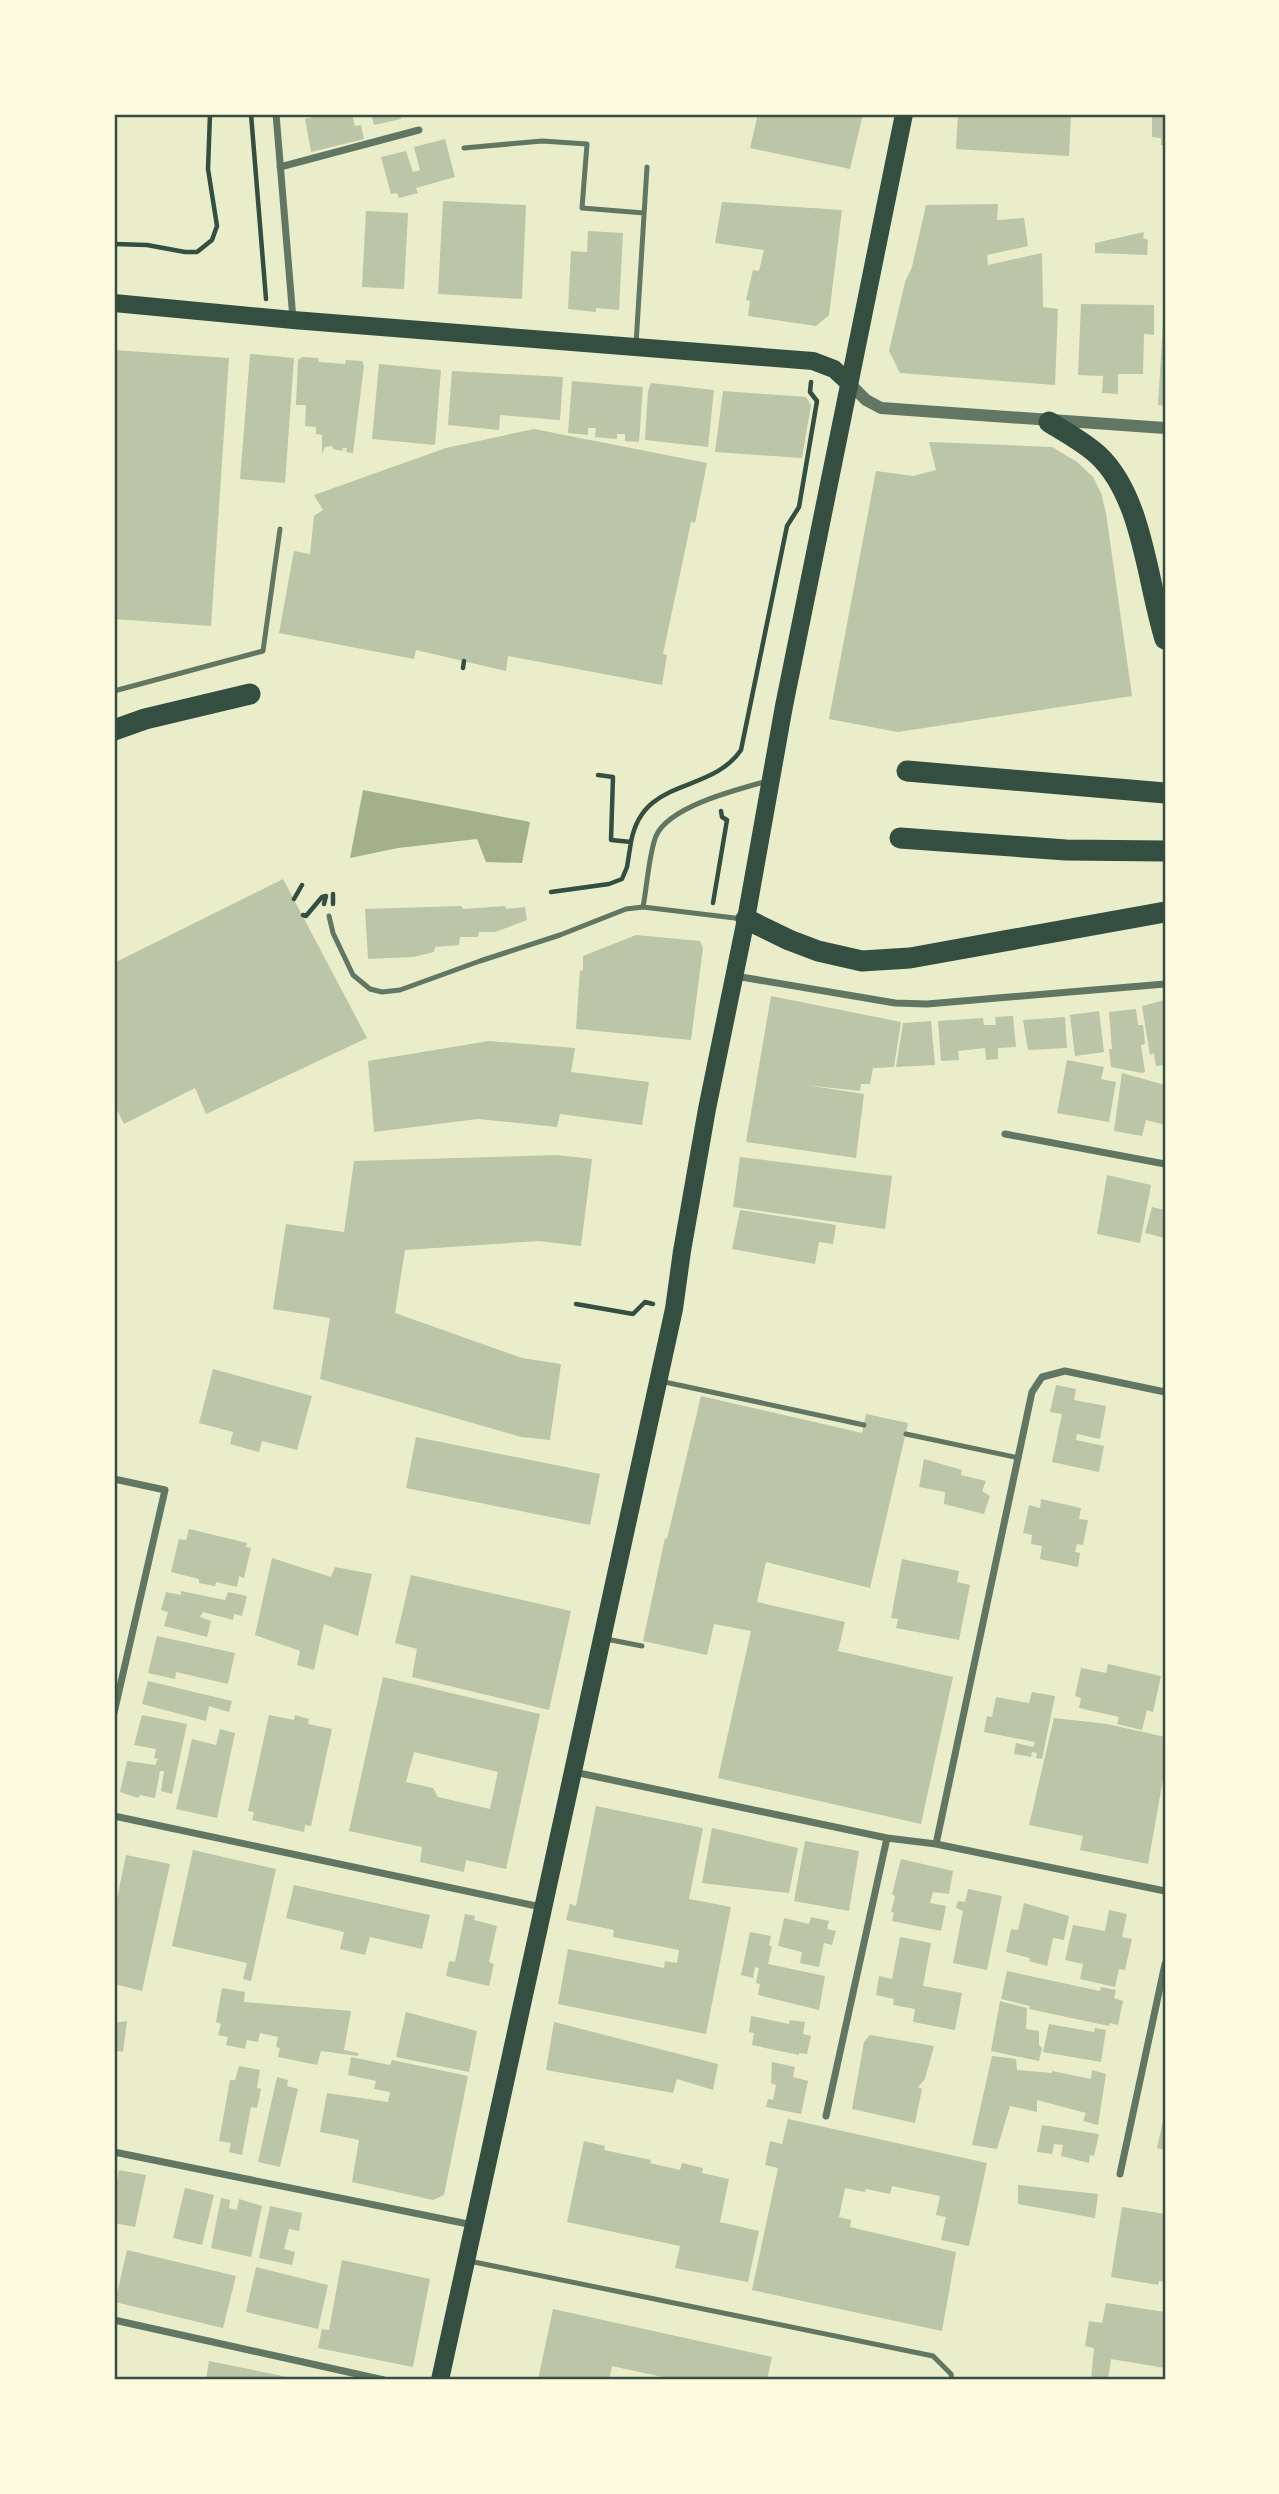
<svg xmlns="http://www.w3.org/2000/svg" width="1279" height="2494" font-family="'Open Sans',sans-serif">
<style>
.water{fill:#a3b18a}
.building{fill:#bcc5a7;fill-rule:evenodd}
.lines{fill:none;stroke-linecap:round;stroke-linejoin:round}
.path{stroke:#344e41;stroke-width:4.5}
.service{stroke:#617663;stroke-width:5}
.minor{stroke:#617663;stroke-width:7}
.tertiary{stroke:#617663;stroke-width:12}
.primary{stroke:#344e41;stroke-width:18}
.motorway{stroke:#344e41;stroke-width:21}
.neatline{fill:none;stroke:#344e41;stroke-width:2.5}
</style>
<rect width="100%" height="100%" fill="#e9edc9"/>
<path class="water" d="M363,790L530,822L522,863L486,862L477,839L398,848L350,858Z"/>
<path class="building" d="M327,114H352L355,126L361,125L364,139L311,152L305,119Z
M371,114H400L401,119L374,125Z
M758,114H863L850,169L750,148Z
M958,114H1071L1069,156L956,149Z
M1152,114H1165V145H1161V138L1152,137Z
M445,139L455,177L416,188L418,193L399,198L397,193L391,194L381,157L406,151L413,172L420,170L414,147Z
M443,201L526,205L522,299L438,294Z
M722,202L842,210L829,315L816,326L748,316L750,301L746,300L753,270L759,271L764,250L715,243Z
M998,204L997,220L1024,218L1028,246L987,255L988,265L1042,253L1043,307L1058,309L1055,385L900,373L889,351L905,282L912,267L926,205Z
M366,211L408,213L404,289L362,287Z
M588,231L623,233L619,310L596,308V312L568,309L571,251L587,252Z
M1144,232L1143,238L1148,240L1147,255L1095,253V243Z
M1081,304L1154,305V335L1144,334L1143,374H1118V394L1102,393L1103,376L1078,375Z
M1163,322H1165V406L1158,405Z
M114,350L229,358L211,626L114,619Z
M250,354L294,358L285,483L240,479Z
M302,357L318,358L319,362L345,364L346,360L362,361L364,366L353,453L346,452L347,448H343L342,451L333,449L332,446L325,447L322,454V435L316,434V427L305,426L306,405H296L298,360Z
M379,364L441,370L435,445L372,439Z
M452,371L563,377L560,420L500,415L499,430L448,425Z
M572,381L643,387L639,442L625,441V434H617V439L595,437L596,428H588V435L568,433Z
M651,383L714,390L708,447L645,440L648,391Z
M723,391L806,397L811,405L802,458L715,452Z
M534,429L707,463L695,523L691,522L663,654L667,655L662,685L508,656L506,671L416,650L414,659L279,633L294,551L310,554L314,516L323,510L314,495L446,448Z
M929,442L1052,447L1077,462L1093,477L1101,493L1106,513L1132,696L898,732L829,719L876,471L913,476L936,470Z
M283,879L367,1038L206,1114L195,1088L124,1124L114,1104V963Z
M461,906L463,909L505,906L506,909L525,907L527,920L495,932H479L478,937H460L459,945L435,947L434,952L413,957L368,959L365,909Z
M636,935L700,941L703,948L691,1040L576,1029L580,970L583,971V956Z
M771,996L901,1022L894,1067L873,1068L870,1084H861L860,1091L806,1085L864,1094L856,1158L746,1142Z
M1165,1000V1065L1156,1066L1154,1053L1150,1055L1142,1006Z
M1136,1009L1138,1025H1143L1145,1044L1141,1045L1145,1072L1142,1073L1111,1067L1109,1049H1112L1109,1012Z
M1099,1011L1104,1052L1075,1056L1070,1015Z
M1013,1016L1016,1047L998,1048V1059L986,1060L985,1048L958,1051L959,1060L941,1061L938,1021L983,1018L984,1025H996L995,1017Z
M1065,1017L1067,1048L1028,1050L1023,1020Z
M931,1021L935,1065L896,1067L903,1023Z
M489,1041L575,1048L571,1072L649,1082L642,1125L560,1114L557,1127L478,1119L374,1132L368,1061Z
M1067,1060L1104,1067L1101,1079L1116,1082L1109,1122L1057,1113Z
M1122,1073L1165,1085V1125L1146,1120L1142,1136L1114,1131Z
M557,1155L592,1159L581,1246L539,1241L405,1250L395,1313L522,1358L561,1364L550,1440L521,1437L320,1379L330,1318L273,1309L286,1224L344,1232L354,1161Z
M740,1157L892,1176L885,1229L733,1207Z
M1107,1175L1151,1185L1140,1243L1097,1234Z
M1152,1207L1165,1210V1238L1145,1233Z
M740,1210L836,1225L833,1244L819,1242L815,1264L732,1249Z
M213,1369L312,1396L297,1450L262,1441L259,1452L230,1444L233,1432L199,1423Z
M1056,1385L1076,1389L1074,1400L1106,1406L1100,1439L1077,1434L1076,1440L1104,1446L1099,1472L1052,1462L1062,1414L1050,1412Z
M701,1396L862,1433L866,1414L908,1423L870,1588L766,1562L757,1602L845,1622L838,1651L953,1677L921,1824L718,1778L751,1631L714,1624L707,1655L643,1641L665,1538L667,1539Z
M416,1437L600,1474L590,1525L406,1488Z
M924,1459L962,1470L961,1475L986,1481L982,1491L990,1496L984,1514L944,1504L945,1492L919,1487Z
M1041,1499L1081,1508L1079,1519L1088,1520L1083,1545L1077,1544L1075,1552L1080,1553L1078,1567L1040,1559L1042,1546L1031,1544L1032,1535L1023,1533L1029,1505L1040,1508Z
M189,1529L247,1543L246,1547L251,1548L244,1578L239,1576L237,1587L216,1582L215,1586L199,1583V1579L171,1572L179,1539L186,1540Z
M272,1558L331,1577L335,1567L372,1574L358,1636L324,1624L314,1670L297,1665L300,1651L255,1635Z
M902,1559L959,1571L957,1582L970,1585L959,1640L896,1628L898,1619L891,1618Z
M411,1575L571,1611L549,1710L412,1677L417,1649L395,1643Z
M181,1591L225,1600L228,1592L247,1596L242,1616L234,1614L233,1620L203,1612L200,1617L211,1621L207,1637L164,1626L168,1612L161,1610L166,1592L181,1595Z
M157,1636L235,1653L228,1684L176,1672L175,1679L148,1673Z
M1108,1664L1161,1676L1153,1712L1147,1710L1142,1730L1117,1724L1119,1717L1079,1708L1081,1698L1075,1696L1081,1668L1106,1673Z
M383,1677L540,1714L506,1869L466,1860L464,1872L420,1862L422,1847L349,1831ZM414,1752L498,1772L490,1809L438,1797L433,1788L406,1782Z
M148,1681L232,1701L229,1712L209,1706L206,1721L142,1704Z
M1032,1692L1055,1696L1042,1759L1036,1758L1037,1753L1032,1752L1031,1757L1014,1754L1016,1743L1033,1747L1035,1742L984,1732L987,1716L992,1717L996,1697L1029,1703Z
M142,1715L187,1724L172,1794L161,1791L164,1771H160L155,1798L140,1795L138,1798L120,1792L127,1761L155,1765L158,1759L154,1758L156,1749L134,1745Z
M269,1715L294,1720L295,1715L309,1719L308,1724L332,1729L311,1826L305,1825L304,1832L252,1820L254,1812L248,1811Z
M1054,1718L1107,1724L1165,1737V1768L1148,1864L1080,1850L1083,1836L1029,1825Z
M220,1729L235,1733L217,1818L176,1809L192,1739L216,1745Z
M596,1806L703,1828L689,1899L731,1907L706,2034L558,2004L568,1949L664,1968L665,1961L677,1963L679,1950L613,1937L614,1930L566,1920L570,1904L576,1906Z
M712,1828L798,1848L789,1893L702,1883Z
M805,1841L859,1851L849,1911L794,1901Z
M193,1850L276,1869L251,1981L243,1979L247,1963L172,1946Z
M126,1855L170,1864L142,1991L114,1984V1913Z
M901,1859L953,1871L949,1894L933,1892L930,1903L946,1906L941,1931L892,1921L894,1913L891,1912L895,1896L892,1894Z
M294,1885L430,1915L422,1949L370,1937L365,1955L340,1949L344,1932L286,1918Z
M968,1889L1002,1896L987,1970L953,1963L963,1911L956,1908L957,1903L959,1901L965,1902Z
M1024,1903L1069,1916L1064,1940L1053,1938L1047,1966L1029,1961L1030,1958L1006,1952L1011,1929L1018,1930Z
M1109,1910L1127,1914L1122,1937L1132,1939L1125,1970L1119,1969L1115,1987L1080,1979L1083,1964L1065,1960L1073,1925L1105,1931Z
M465,1914L475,1916L474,1920L497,1926L489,1962L494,1964L489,1986L446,1976L449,1961L455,1962Z
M811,1917L829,1921L827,1929L836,1931L832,1945L824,1943L819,1967L800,1963L802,1952L778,1946L784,1918L809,1924Z
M750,1932L771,1936L769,1946H772L768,1964L825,1976L819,2010L758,1995L760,1984L756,1983L759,1968L755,1967L753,1978L741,1975Z
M900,1937L931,1943L923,1986L962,1993L955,2030L913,2022L915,2009L893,2005L894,1999L876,1995L879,1976L892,1979Z
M1007,1971L1100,1991L1101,1987L1116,1990L1114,1998L1123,2001L1118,2025L1110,2023L1109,2026L1029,2009L1030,2006L1001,1999Z
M222,1988L245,1992L244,2002L351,2011L344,2050L358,2053V2056L321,2051L317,2065L278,2057L280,2048L276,2047L278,2037L260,2033L258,2042L247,2040L245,2049L226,2045L228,2037L218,2035L221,2024L216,2022Z
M1000,2001L1027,2008L1026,2029L1039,2031V2045L1042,2048L1039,2061L991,2051Z
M406,2012L477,2031L469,2072L396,2057Z
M751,2016L789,2024L790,2020L805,2022L803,2034L811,2036L807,2054L799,2053V2055L752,2045L754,2033L749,2032Z
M127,2021L123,2052L114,2050V2023Z
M554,2022L718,2064L713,2090L677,2079L673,2093L546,2070Z
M1049,2024L1094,2032L1095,2028L1106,2030L1101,2062L1043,2052Z
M870,2035L934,2046L925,2079L918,2087L922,2089L915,2123L852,2109L864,2042Z
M992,2056L1016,2059L1017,2070L1052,2073V2071L1091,2079L1092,2070L1106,2074L1098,2125L1083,2121L1086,2113L1037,2100V2112L1010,2106L997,2149L972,2145Z
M351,2057L390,2065L392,2060L468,2076L444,2195L433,2200L352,2182L359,2140L320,2132L327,2093L388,2102L390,2092L374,2089L376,2081L348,2075Z
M772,2062L795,2067L793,2077L808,2081L801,2114L766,2107L768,2099L773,2100L776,2085L771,2083Z
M239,2066L260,2070L257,2088L261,2089L257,2108L251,2107L242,2155L229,2152L231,2143L219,2141L230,2080H235Z
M277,2077L288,2080L287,2086L298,2089L280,2167L258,2162Z
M1164,2116H1165V2150L1157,2148Z
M788,2119L987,2163L969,2246L941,2240L946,2217L936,2215L940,2196L892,2186L890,2194L866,2189L865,2192L845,2188L839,2217L851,2220L850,2227L956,2252L942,2331L752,2290L778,2168L765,2165L770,2141L782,2144Z
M1042,2125L1099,2134L1094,2156L1090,2155L1089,2163L1061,2156L1063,2145L1054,2144L1052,2154L1037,2152Z
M584,2141L605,2146L604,2150L651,2160L650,2163L680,2170L682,2163L703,2168L702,2173L729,2179L720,2222L759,2231L748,2282L675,2268L680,2246L567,2222Z
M119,2170L146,2175L135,2227L114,2223V2197Z
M1018,2185L1098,2194L1095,2218L1018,2204Z
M185,2188L214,2195L202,2245L173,2238Z
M221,2198L230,2200L229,2208L237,2210L239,2199L262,2206L251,2257L211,2248Z
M270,2206L302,2213L299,2231L289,2229L284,2249L295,2252L292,2265L259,2258Z
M1122,2207L1165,2214V2282L1159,2281L1158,2285L1111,2277Z
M127,2250L236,2276L223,2328L115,2302Z
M342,2260L430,2279L413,2367L318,2348L322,2329L329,2330Z
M256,2267L328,2285L318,2329L246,2312Z
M1106,2303L1165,2312V2368L1111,2359L1108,2380H1091L1094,2348L1085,2346L1089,2321L1102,2323Z
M553,2309L772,2357L767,2380H676L612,2366L609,2380H538Z
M209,2361L297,2379V2380H206Z"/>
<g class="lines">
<path class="path" d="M251,114L266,299
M114,244L147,245L185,252H197L212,240L217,226L208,169L210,114
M463,668L464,661
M598,775L613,777L611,840L631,842C643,776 710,795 741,750L787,526L799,507L817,401L810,392L811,382
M551,892L609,884L622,879L627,867L631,842
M333,894V904
M294,899L302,885
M713,903L727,820L722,817L721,811
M303,915L306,916L322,897L326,896L324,904
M576,1304L633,1314L645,1302L653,1304"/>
<path class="service" d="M464,148L542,141L587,144L582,208L644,213
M636,344L647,167
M114,691L263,651L280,529
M643,907C647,887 649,853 656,836C669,806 739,789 768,781
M329,916L333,933L353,975L370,989L382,992L400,990L480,961L560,935L626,909L643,907L743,919
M660,1381L864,1425
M906,1434L1019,1458
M606,1639L642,1646
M469,2261L933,2356L951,2374L952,2380"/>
<path class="minor" d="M276,114L293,319
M280,167L419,130
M735,976L895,1003L927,1004L1165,984
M1005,1134L1165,1164
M114,1479L165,1490L114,1713
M574,1772L887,1838L936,1844L1165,1891
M114,1816L541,1907
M936,1844L1032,1392L1042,1377L1065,1371L1165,1392
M826,2116L887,1838
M114,2152L473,2225
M1120,2174L1165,1964
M114,2320L384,2380"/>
<path class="tertiary" d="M848,382L866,400L881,408L1165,428"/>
<path class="primary" d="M114,303L293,320L813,361L834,369L848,382
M440,2380L674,1309L682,1251L707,1109L746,919L784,706L904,114"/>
<path class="motorway" d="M1049,422C1065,432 1084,442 1098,455C1143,497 1147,582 1165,639
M114,730L145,719L250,694
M907,771L1165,793
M900,838L1066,850L1165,851
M746,919L789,940L818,951L862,961L910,958L1165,912"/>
</g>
<rect width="1279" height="2494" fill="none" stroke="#fefae0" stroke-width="231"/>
<rect x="116" y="116" width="1048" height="2262" class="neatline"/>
</svg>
